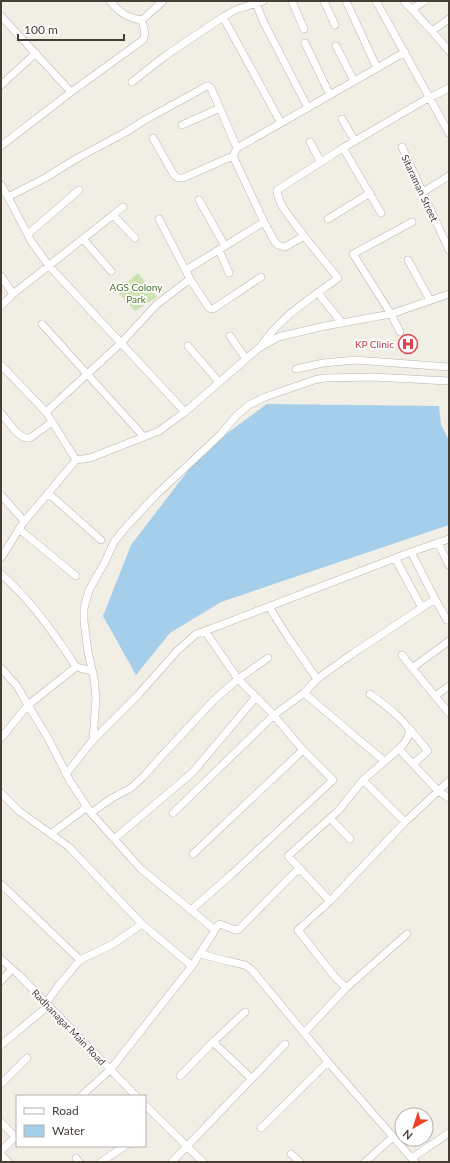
<svg xmlns="http://www.w3.org/2000/svg" width="450" height="1163" font-family="Lato,sans-serif">
<style>
.green{fill:#cce3b1}
.water{fill:#a5ceeb}
.lines{fill:none;stroke-linecap:round;stroke-linejoin:round}
.minor-casing{stroke:#bcb6a9;stroke-width:8}
.minor{stroke:#fff;stroke-width:7}
.labels{text-anchor:middle;dominant-baseline:central;stroke-width:3.5;stroke-linejoin:round;paint-order:stroke}
.street-label{font-size:10px;fill:#443e35;stroke:#fff}
.park-label{font-size:10px;fill:#46712d;stroke:#fff}
.health-label{font-size:10px;fill:#be3a42;stroke:#fff;text-anchor:end}
</style>
<rect width="100%" height="100%" fill="#f1eee6"/>
<path class="green" d="M138,273L157,297L135,311L117,291Z"/>
<path class="water" d="M267,404L439,406L441,425L449,440V525L221,602L170,633L136,675L103,616L131,545L203,451Z"/>
<g class="lines">
<defs>
<path id="minor" d="M110,1C119,12 127,18 142,20L163,1
M263,1L235,10L223,17L281,123L405,52
M292,1L304,29
M324,1L335,25
M346,1L377,68
M376,1L449,133
M404,1L432,31L449,19
M256,3L263,21L308,108
M412,9L425,1
M1,16L71,92L1,146
M432,31L449,51
M305,43L330,95
M336,46L354,81
M132,82L165,56L223,17
M1,85L36,53
M71,92L143,40L145,34L142,20
M342,119L355,141
M182,125L220,108
M153,138L174,175L178,178H183L233,156
M310,142L321,162
M402,147L449,250
M237,148L233,156L264,222L275,242L278,245L285,247L304,236L338,278C311,298 280,317 261,346
M343,148L423,101L449,88
M1,185L8,197
M423,192L449,176
M199,200L225,246L264,222
M113,215L123,207
M159,219L190,279L156,305L121,343L49,266L31,241L8,197L45,178L74,160L126,132L145,120L207,86L211,88L237,148L281,123
M328,219L370,193
M28,234L79,190
M304,236C296,224 277,205 277,190L343,148L381,213
M83,239L111,271
M219,250L229,273
M408,260L430,300
M186,270L225,246
M1,276L13,294
M190,279L209,308L213,309L261,277
M318,293L342,323
M1,306L13,294L113,215L135,238
M42,324L144,437
M400,332L391,314L353,254L412,222
M230,336L246,359
M188,346L219,382
M1,365L46,412L76,460L23,523L1,558
M296,369L323,363L355,360L449,367
M46,412L121,343L185,412
M1,413C8,421 19,440 30,438L52,422
M76,460L90,458L159,431L185,412L246,359L259,348L278,337L325,326L391,314L449,294
M48,493L101,540
M1,495L24,521
M19,529L76,576
M438,543L449,565
M395,558L422,608
M1,574C31,600 55,634 76,667L28,705L48,738L70,781L91,813L141,869L191,910
M435,599L447,620
M269,607L288,637L317,679
M402,655L412,668L449,641
M76,667L92,671
M1,668L17,686L28,705L1,738
M412,668L435,696
M449,686L435,696L449,713
M304,693L384,761
M370,694C378,700 411,723 409,733C408,739 403,745 399,749
M409,728L428,751L413,764
M93,740L96,698L94,678L88,652L84,621V608L89,590L105,562L114,542L127,526L157,494L220,435L237,415L249,405L265,397L314,380L324,378L373,377L449,381
M66,774L93,740L138,695L177,651L196,634L205,631
M1,793L19,811L69,847L142,924L192,966
M91,813L112,798L131,788L144,776L157,761L213,701L238,679L268,658
M173,813L274,715L304,693L317,679L352,654L435,599L411,552
M330,818L350,839
M405,822L363,780L399,749L438,791L449,798
M52,833L87,807
M114,839L192,773L256,697
M193,854L303,750
M1,884L80,960
M330,901L288,856L338,811L363,780
M215,930L218,925L220,924L235,930L239,929L299,868
M201,954L227,961L245,965L252,970L328,1062L415,1162
M1,959L19,975L136,1096
M1,981L12,969
M346,988L334,976L298,930L330,901L405,822L449,781
M46,1003L59,985L80,960L113,944L142,924
M304,1033L346,988L407,934
M213,1042L251,1078
M1,1045L48,1006
M180,1076L213,1042L245,1012
M1,1084L27,1058
M81,1096L110,1070L192,966L215,930L191,910L232,874L333,780L303,750L270,711L238,679L205,631L411,552L449,539
M145,1105L203,1162
M1,1122L15,1137
M261,1128L328,1062
M1,1151L17,1135
M1,1154L8,1162
M291,1154L300,1162
M76,1158L79,1162
M412,1158L449,1133
M101,1162L125,1146
M172,1162L285,1044
M365,1162L393,1137"/>
</defs>
<use href="#minor" class="minor-casing"/>
<use href="#minor" class="minor"/>
</g>
<defs>
<symbol id="hospital-ring" viewBox="-11 -11 22 22"><circle r="9.5" fill="#fff" stroke="#e0444e" stroke-width="1.5"/><path d="M-5-5h3v3.5h4V-5h3V5h-3V1.5h-4V5h-3Z" fill="#e0444e"/></symbol>
</defs>
<g fill-rule="evenodd">
<use href="#hospital-ring" x="397" y="333" width="22" height="22"/>
</g>
<g class="labels">
<g class="street-label">
<text transform="translate(420 188) rotate(65)">Sitaraman Street</text>
<text transform="translate(69 1027) rotate(46)">Radhanagar Main Road</text>
</g>
<g class="park-label">
<text x="136" y="287">AGS Colony<tspan x="136" dy="12">Park</tspan></text>
</g>
<g class="health-label">
<text x="394" y="344">KP Clinic</text>
</g>
</g>
<rect width="450" height="1163" fill="none" stroke="#443e35" stroke-width="4"/>
<rect x="16" y="1095" width="130" height="52" fill="#ffffff" stroke="#b4b2ae"/>
<rect x="24" y="1108" width="20" height="6" fill="#ffffff" stroke="#b4b2ae"/>
<text x="52" y="1115" font-size="12" fill="#443e35">Road</text>
<rect x="24" y="1125" width="20" height="12" fill="#a5ceeb" stroke="#b4b2ae"/>
<text x="52" y="1135" font-size="12" fill="#443e35">Water</text>
<g transform="translate(414 1127) rotate(219)"><circle r="19" fill="#ffffff" stroke="#b4b2ae"/>
<path d="M0-3L7 15L0 10L-7 15Z" fill="#eb4323"/>
<text y="-6" font-size="11" font-weight="bold" text-anchor="middle" fill="#443e35">N</text>
</g>
<path d="M18 34v6h106v-6" fill="none" stroke="#443e35" stroke-width="2"/>
<text x="24" y="34" font-size="12" fill="#443e35" stroke="#ffffff" stroke-width="3" paint-order="stroke">100 m</text>
</svg>
